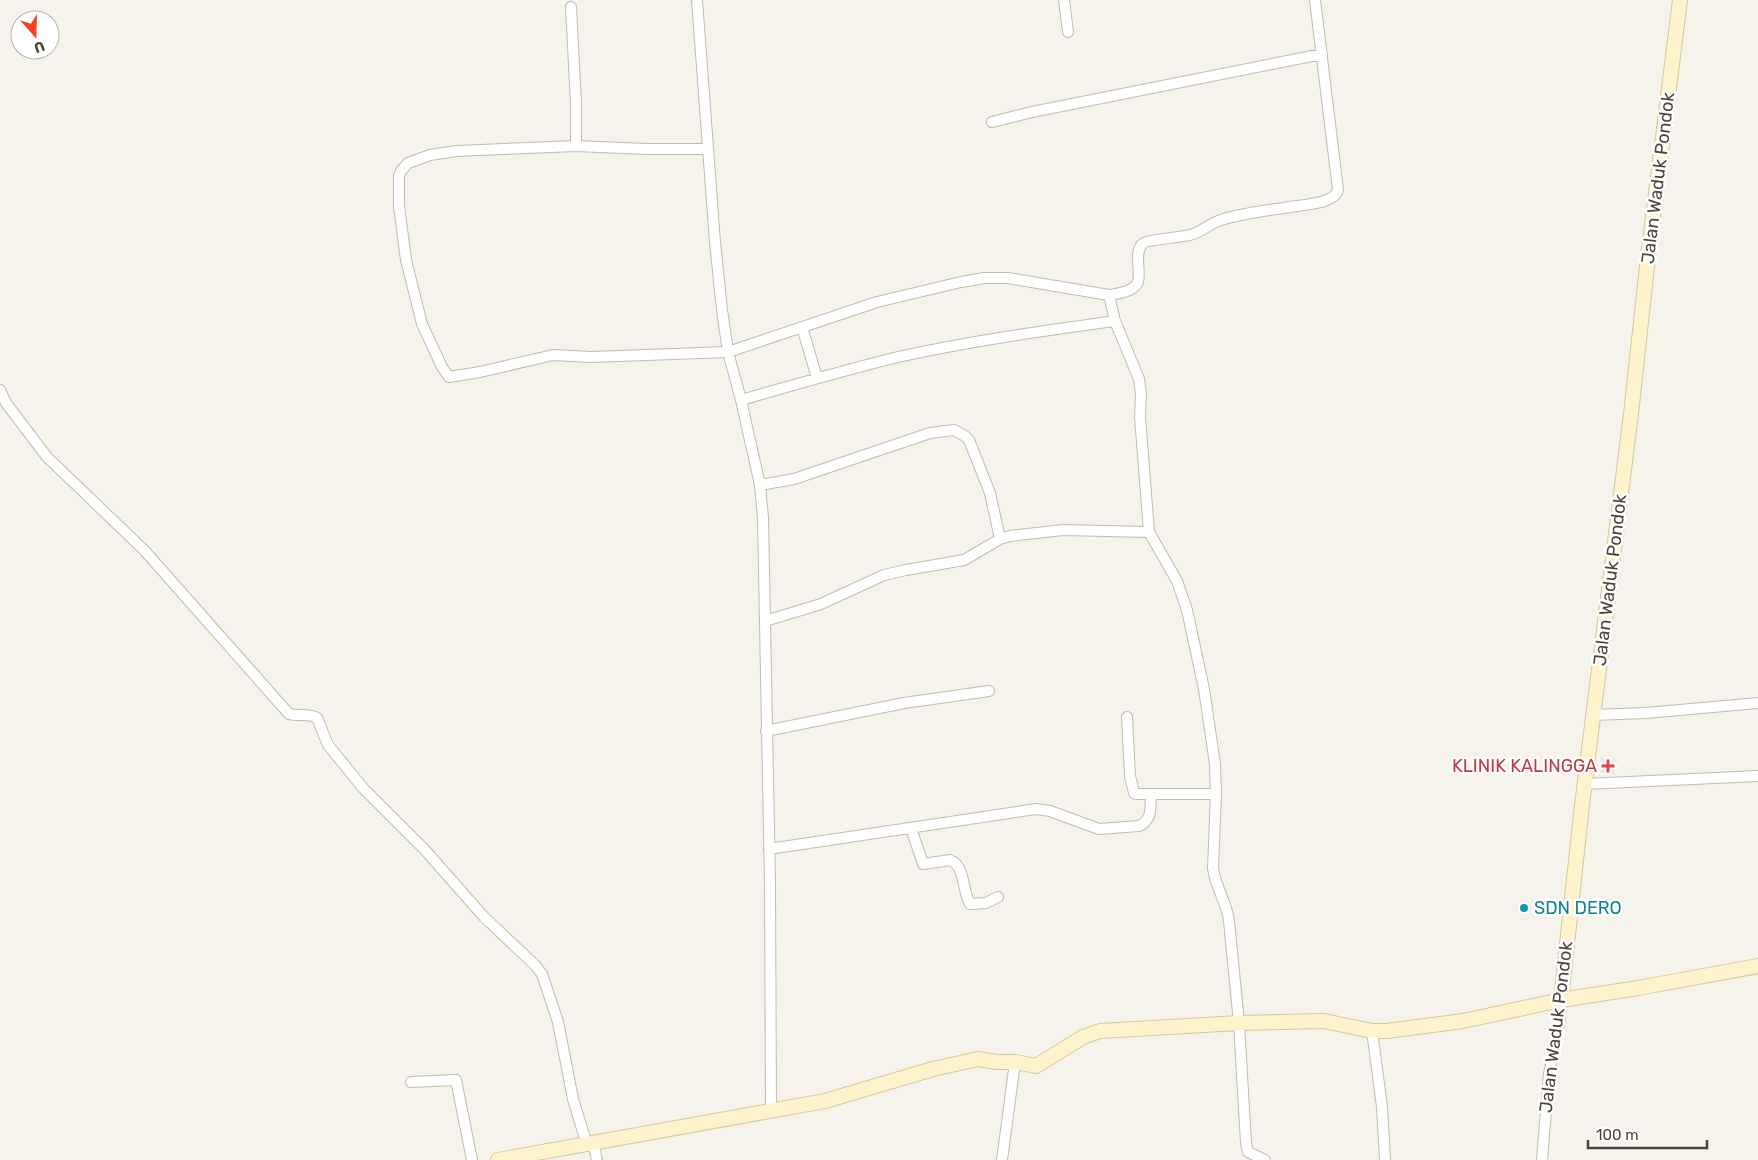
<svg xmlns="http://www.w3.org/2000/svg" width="1758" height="1160" font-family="Rubik,sans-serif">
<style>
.medical{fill:#f6e3e0}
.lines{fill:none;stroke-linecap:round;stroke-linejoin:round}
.street-casing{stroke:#c2bbae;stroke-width:12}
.secondary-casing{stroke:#d6c79b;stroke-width:16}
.street{stroke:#fff;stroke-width:10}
.secondary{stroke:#fff3cd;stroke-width:14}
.health-dot{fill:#e0444e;stroke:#fff;stroke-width:2}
.culture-dot{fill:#0f9aa8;stroke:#fff;stroke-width:2}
.labels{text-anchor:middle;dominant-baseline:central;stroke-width:5;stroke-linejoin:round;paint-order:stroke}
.street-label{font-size:18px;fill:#4b4439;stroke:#fff}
.health-label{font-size:18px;fill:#be3a42;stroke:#fff;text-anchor:end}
.culture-label{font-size:18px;fill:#0d838f;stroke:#fff;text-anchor:start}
</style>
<rect width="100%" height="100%" fill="#f6f3ec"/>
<path class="medical" d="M1601,758L1617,760L1614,775L1600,772Z"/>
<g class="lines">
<defs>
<path id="street" d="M697,0L715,242L722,310L728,352L741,400L760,485L763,518L770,883L771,1111
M1064,0L1068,32
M571,7L576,104V146
M992,122L1032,112L1322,54
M708,149H646L576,146L456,151L430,155L408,163L401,171L399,176V206L406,260L422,324L442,367L449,377L480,372L553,355L591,357L728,352L877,302L961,282L984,278H1008L1109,295C1120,293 1133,292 1138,282C1141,270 1134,254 1142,244C1145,240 1182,237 1190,235C1202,232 1210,223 1221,220C1245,212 1273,210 1297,206C1309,204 1334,203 1338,190L1315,0
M1109,295L1115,321L1139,379L1141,394L1140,417L1149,532L1177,581L1187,610L1204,689L1215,764L1216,794L1213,868C1215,887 1227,902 1229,921L1239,1023L1246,1143L1248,1152L1265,1160
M802,327L817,378
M0,390L6,403L47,457L144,550L289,714C298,717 308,712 317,718L328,745L363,788L425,850L484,917L535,965L542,974L558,1022L573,1099L587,1145
M741,400C793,385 845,370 898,357C970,341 1043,331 1115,321
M760,485L794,479L930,433L954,430L965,436L969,440L990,493L1000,539
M765,621L821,604L884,575L906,570L964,560L1000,539L1010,536L1063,530L1149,532
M1593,715L1646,713L1758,703
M1127,717L1130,776L1134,793L1136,794H1216
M766,731L904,703L989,691
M1585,784L1758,776
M911,828L923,864L950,860C966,866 962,892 970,904L986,903L998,897
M769,849L1036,809L1050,811L1099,829L1139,826C1153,820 1150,807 1151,794
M1372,1031L1382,1107L1385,1160
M411,1082L456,1080L472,1160
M593,1143L597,1160
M1002,1160L1015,1062
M1542,1160L1549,1074L1560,1019L1561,1000"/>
<path id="secondary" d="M1561,1000L1582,805L1631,414L1648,257L1680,0
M498,1160L825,1101L933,1069L978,1059L996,1062H1015L1036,1066L1083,1037L1100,1031L1239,1023L1324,1021L1372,1031H1387L1463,1021L1561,1000L1638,988L1758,966"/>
</defs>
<use href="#street" class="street-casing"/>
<use href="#secondary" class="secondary-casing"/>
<use href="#street" class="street"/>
<use href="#secondary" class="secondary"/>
</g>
<path class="health-dot" d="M1605.5 758.5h5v5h5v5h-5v5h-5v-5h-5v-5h5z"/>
<circle class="culture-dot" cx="1524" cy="908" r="5"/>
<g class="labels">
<g class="street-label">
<text transform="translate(1658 178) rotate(-83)">Jalan Waduk Pondok</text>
<text transform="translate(1610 580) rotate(-83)">Jalan Waduk Pondok</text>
<text transform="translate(1556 1027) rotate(-83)">Jalan Waduk Pondok</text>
</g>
<g class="health-label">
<text x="1597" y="766">KLINIK KALINGGA</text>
</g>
<g class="culture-label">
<text x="1534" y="908">SDN DERO</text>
</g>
</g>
<g transform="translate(35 35) rotate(160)"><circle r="24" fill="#ffffff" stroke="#b7b4b0"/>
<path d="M0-4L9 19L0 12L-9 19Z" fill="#fc3f1d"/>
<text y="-8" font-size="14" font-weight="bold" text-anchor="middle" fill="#4b4439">U</text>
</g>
<path d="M1588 1140v8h119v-8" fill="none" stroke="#4b4439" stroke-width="2.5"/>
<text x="1596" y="1140" font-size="15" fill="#4b4439" stroke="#ffffff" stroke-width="4" paint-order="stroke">100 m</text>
</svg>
